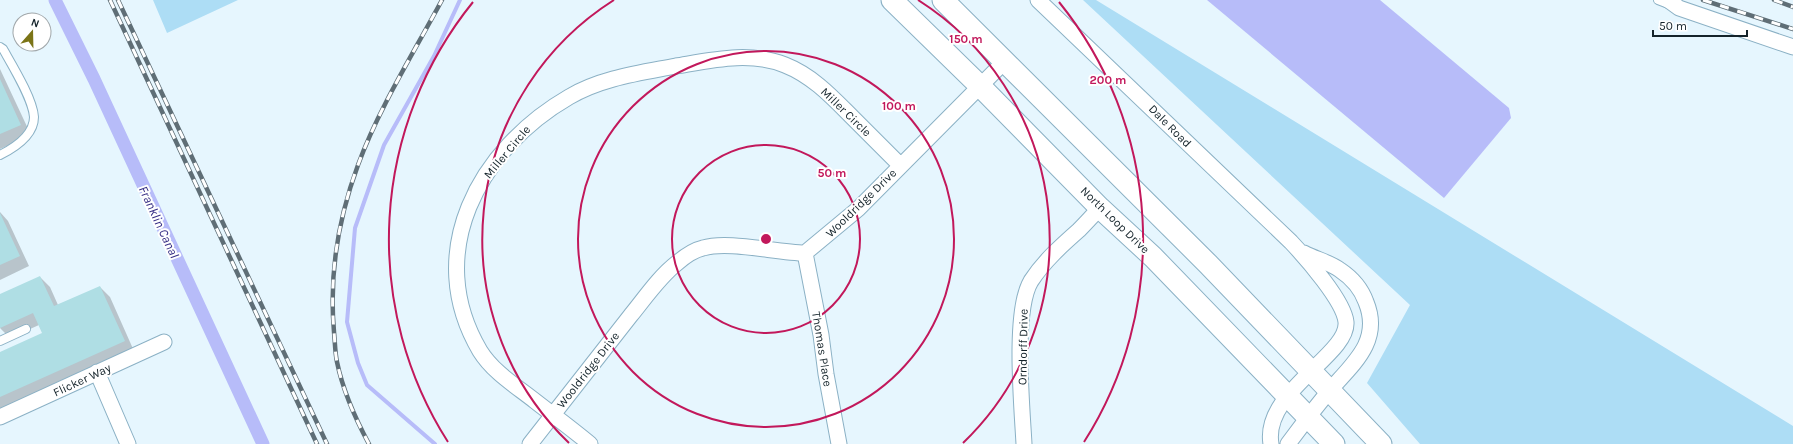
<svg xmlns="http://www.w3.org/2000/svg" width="1793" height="444" font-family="Karla,sans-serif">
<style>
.green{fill:#adddf5}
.water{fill:#b7bcf9}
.shadow{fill:#0003}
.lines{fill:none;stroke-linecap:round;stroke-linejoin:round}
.stream{stroke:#b7bcf9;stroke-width:4}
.canal{stroke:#b7bcf9;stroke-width:13}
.building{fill:#afdee4}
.service-casing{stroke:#8bb1c5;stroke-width:10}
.minor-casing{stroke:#8bb1c5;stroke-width:17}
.secondary-casing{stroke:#8bb1c5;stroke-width:23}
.service{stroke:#fff;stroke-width:8}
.minor{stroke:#fff;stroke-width:15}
.secondary{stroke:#fff;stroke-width:21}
.rail-casing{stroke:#5f6e76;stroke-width:4.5}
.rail{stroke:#fff;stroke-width:3;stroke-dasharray:9;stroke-linecap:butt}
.ring{fill:none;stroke:#c2185b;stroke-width:2}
.labels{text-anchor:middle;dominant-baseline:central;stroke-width:4;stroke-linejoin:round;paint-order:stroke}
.street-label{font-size:12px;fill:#14232a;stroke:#fff}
.water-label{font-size:13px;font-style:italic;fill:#383086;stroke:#fff}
.centre{fill:#c2185b;stroke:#fff;stroke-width:2}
.ring-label{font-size:12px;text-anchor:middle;font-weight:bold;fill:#c2185b;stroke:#fff;stroke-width:4;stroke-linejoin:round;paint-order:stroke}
</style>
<rect width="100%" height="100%" fill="#e6f6fe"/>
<path class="green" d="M153,0H238L167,33Z
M1083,0H1096L1793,426V444H1420L1367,383L1410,305Z"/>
<path class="water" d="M1207,0H1380L1509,108L1511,118L1444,198Z"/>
<path class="shadow" d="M0,69L31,135L0,149Z
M0,212L8,221L29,266L0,280Z
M40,277L50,287L58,305L100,287L110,297L134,351L0,411V353L43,334L39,325L10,338L0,328V295Z"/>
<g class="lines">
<path class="stream" d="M435,444L367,385L358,363L347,322L355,228L384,145L434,56L460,0"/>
<path class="canal" d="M55,0L94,79L263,444"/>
</g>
<path class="building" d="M0,79L21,125L0,134Z
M0,213L20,256L0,265Z
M40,276L54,306L100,286L125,341L0,397V352L42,333L33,313L0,328V294Z"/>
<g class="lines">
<defs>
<path id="service" d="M1658,0L1671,5
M0,47L3,49C12,65 33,99 34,117C34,135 14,148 0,155
M0,341L26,329"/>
<path id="minor" d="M1038,0L1291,242C1306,258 1344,301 1346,322C1349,355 1262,392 1271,444
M1668,0L1679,8L1793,47
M805,253L821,335L826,374L839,444
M97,372L128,444
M0,417L164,342
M530,444C564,401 597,358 631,315C645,298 659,277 677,263C684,257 694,250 703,248C728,240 777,253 805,253L858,209L1005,61
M590,444C572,429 553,415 535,401C516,386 493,372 480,351C422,253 479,149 569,97C601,78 640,73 676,66C712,60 750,51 785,65C813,76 833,98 853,118C869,134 884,149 900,165
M1024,444C1022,406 1013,311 1031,281C1044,261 1062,245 1079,230C1086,223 1093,215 1100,208
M1288,444C1301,426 1315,408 1329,391C1353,364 1382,341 1366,302C1361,288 1352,278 1340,270C1329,262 1315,259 1304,253"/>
<path id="secondary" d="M892,0L980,86L1100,208L1153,257L1334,444
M943,0L1208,264L1381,444"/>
</defs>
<use href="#service" class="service-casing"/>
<use href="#minor" class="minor-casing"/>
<use href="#secondary" class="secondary-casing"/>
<use href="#service" class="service"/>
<use href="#minor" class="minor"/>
<use href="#secondary" class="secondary"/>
<defs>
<path id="rail" d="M110,0L317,444
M118,0L327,444
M1703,0L1793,29
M1774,0L1793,7
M369,444C355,418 343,391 337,362C335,353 335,342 334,332C329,275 338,219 358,165C379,108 413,54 442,0"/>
</defs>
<use href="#rail" class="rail-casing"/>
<use href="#rail" class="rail"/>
</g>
<g class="ring">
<circle cx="766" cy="239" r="94"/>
<circle cx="766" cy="239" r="188"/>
<path d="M569 443A283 283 0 0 1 614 0M918 0A283 283 0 0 1 963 443"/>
<path d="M448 442A377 377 0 0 1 473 2M1059 2A377 377 0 0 1 1084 442"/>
</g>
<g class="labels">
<g class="street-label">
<text transform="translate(846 112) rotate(44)">Miller Circle</text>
<text transform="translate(1170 126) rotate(45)">Dale Road</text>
<text transform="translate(507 152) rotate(-50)">Miller Circle</text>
<text transform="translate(861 203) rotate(-44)">Wooldridge Drive</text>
<text transform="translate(1115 220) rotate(44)">North Loop Drive</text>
<text transform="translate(1023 347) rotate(-89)">Orndorff Drive</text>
<text transform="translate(822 349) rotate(81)">Thomas Place</text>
<text transform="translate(588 370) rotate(-52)">Wooldridge Drive</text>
<text transform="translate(82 380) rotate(-25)">Flicker Way</text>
</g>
<g class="water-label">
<text transform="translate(159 222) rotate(65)">Franklin Canal</text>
</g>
</g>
<circle cx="766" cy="239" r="6" class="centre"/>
<g class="ring-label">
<text x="966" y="43">150 m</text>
<text x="1108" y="84">200 m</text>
<text x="899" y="110">100 m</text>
<text x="832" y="177">50 m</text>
</g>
<g transform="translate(32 32) rotate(20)"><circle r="19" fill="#ffffff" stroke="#a1a7aa"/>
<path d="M0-3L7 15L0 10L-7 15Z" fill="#7b7417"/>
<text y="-6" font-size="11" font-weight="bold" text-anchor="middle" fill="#14232a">N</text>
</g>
<path d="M1653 30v6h94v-6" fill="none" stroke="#14232a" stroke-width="2"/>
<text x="1659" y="30" font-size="12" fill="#14232a" stroke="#ffffff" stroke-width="3" paint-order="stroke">50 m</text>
</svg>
